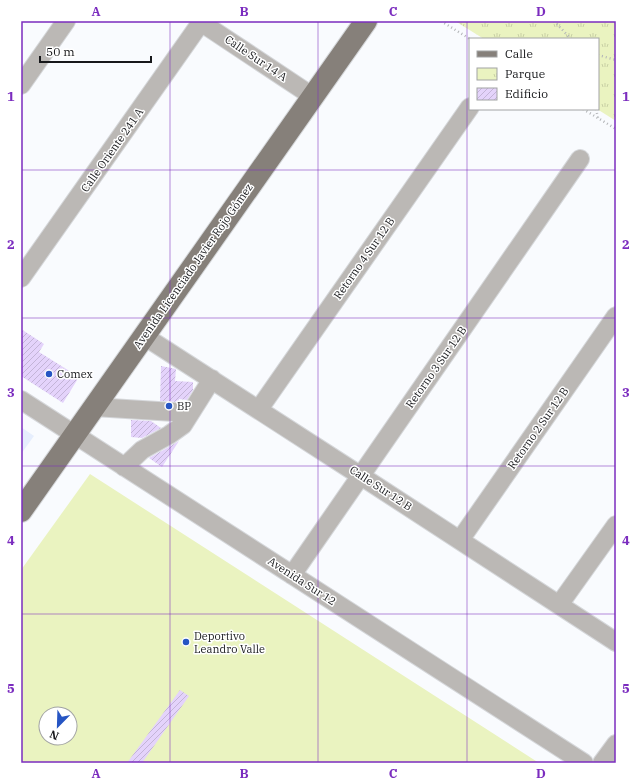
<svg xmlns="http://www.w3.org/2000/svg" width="637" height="784" font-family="'IBM Plex Serif',serif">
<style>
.built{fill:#e6eefd}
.grass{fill:#eaf3c0;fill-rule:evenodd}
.park{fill:url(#park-tufts)}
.building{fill:url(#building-hatch)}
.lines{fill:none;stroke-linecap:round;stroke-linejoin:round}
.minor-casing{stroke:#d5d7da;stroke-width:20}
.major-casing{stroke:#d5d7da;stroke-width:24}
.path{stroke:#b2b4b7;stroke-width:2.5;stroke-dasharray:1 3;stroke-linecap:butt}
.minor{stroke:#bbb8b5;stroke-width:18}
.major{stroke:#86807a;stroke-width:22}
.grid{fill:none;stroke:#7b2cbf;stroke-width:1;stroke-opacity:0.55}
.poi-dot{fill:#2655c3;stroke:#fff;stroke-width:1.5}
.labels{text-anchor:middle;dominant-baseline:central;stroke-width:3;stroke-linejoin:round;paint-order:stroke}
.street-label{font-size:11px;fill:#17181b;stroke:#fff}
.poi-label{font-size:11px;fill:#17181b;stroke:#fff;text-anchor:start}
.neatline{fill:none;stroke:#7b2cbf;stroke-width:1.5}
.grid-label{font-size:13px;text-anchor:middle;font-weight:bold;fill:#7b2cbf}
</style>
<defs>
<pattern id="park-tufts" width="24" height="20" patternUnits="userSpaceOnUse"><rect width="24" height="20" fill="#eaf3c0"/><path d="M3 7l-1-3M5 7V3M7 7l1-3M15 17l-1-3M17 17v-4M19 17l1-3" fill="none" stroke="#c8d0a4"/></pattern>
<pattern id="building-hatch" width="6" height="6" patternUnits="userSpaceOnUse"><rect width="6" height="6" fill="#e4d3fb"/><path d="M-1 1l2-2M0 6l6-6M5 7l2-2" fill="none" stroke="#c3b4d7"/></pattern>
</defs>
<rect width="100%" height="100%" fill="#f9fbfe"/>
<path class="built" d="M21,427L34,436L21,454Z"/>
<path class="grass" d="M90,474L539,763H21V570ZM46,714H70V738H46Z"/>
<path class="park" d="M455,21H616V121L597,109H598V39H484Z"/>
<path class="building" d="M21,329L44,344L39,352L79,377L63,403L21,376Z
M161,366L176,369L175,381L193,382V390L187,400L179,399V402L160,401Z
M131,420L151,421L161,428L142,438L131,437Z
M179,441L162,467L149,458L174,444Z
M180,690L189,696L142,763H127Z"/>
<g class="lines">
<defs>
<path id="minor" d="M199,21L312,96
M21,85L66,21
M21,278L202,21
M144,336L361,476L616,642
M21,400L584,763
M94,407L190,413
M259,409L470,107
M124,467L142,450L169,435L183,425L212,379
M460,540L616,316
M292,575L580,159
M559,605L616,525
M602,763L616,744"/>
<path id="major" d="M21,511L366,21"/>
</defs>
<use href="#minor" class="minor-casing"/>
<use href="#major" class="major-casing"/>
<path class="path" d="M441,21L470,39
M554,21L571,39
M598,55L616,60
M583,109L616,129
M596,109L598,118"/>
<use href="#minor" class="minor"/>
<use href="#major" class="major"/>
</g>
<path class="grid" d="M170,21V763M318,21V763M467,21V763M21,170H616M21,318H616M21,466H616M21,614H616"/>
<g class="poi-dot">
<circle cx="49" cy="374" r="4"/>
<circle cx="169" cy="406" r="4"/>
<circle cx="186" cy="642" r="4"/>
</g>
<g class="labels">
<g class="street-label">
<text transform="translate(256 58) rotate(34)">Calle Sur 14 A</text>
<text transform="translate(112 150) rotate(-55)">Calle Oriente 241 A</text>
<text transform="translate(364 258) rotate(-55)">Retorno 4 Sur 12 B</text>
<text transform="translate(193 266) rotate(-55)">Avenida Licenciado Javier Rojo Gómez</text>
<text transform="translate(436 367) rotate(-55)">Retorno 3 Sur 12 B</text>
<text transform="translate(538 428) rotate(-55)">Retorno 2 Sur 12 B</text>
<text transform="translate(381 488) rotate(33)">Calle Sur 12 B</text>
<text transform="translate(302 581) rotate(33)">Avenida Sur 12</text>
</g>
<g class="poi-label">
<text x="57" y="374">Comex</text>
<text x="177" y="406">BP</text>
<text x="194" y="636">Deportivo<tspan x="194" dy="13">Leandro Valle</tspan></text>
</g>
</g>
<rect width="637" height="784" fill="none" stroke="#ffffff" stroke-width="44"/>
<rect x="469" y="38" width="130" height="72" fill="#ffffff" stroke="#a2a3a4"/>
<rect x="477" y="51" width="20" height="6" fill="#86807a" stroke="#a2a3a4"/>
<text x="505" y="58" font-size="12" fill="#17181b">Calle</text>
<rect x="477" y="68" width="20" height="12" fill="url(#park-tufts)" stroke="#a2a3a4"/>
<text x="505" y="78" font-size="12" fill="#17181b">Parque</text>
<rect x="477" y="88" width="20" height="12" fill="url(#building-hatch)" stroke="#a2a3a4"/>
<text x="505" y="98" font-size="12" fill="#17181b">Edificio</text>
<g transform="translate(58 726) rotate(203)"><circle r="19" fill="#ffffff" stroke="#a2a3a4"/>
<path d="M0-3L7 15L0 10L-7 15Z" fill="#2655c3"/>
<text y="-6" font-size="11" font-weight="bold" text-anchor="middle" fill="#17181b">N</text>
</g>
<path d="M40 56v6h111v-6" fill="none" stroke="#17181b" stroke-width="2"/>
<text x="46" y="56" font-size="12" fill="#17181b" stroke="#ffffff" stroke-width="3" paint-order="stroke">50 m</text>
<rect x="22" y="22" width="593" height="740" class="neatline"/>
<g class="grid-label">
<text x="96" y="16">A</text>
<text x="244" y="16">B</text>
<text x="393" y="16">C</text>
<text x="541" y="16">D</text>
<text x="11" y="101">1</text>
<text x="626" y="101">1</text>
<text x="11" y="249">2</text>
<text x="626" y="249">2</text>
<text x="11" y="397">3</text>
<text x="626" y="397">3</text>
<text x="11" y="545">4</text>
<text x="626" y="545">4</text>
<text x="11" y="693">5</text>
<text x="626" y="693">5</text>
<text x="96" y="778">A</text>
<text x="244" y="778">B</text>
<text x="393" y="778">C</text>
<text x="541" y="778">D</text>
</g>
</svg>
